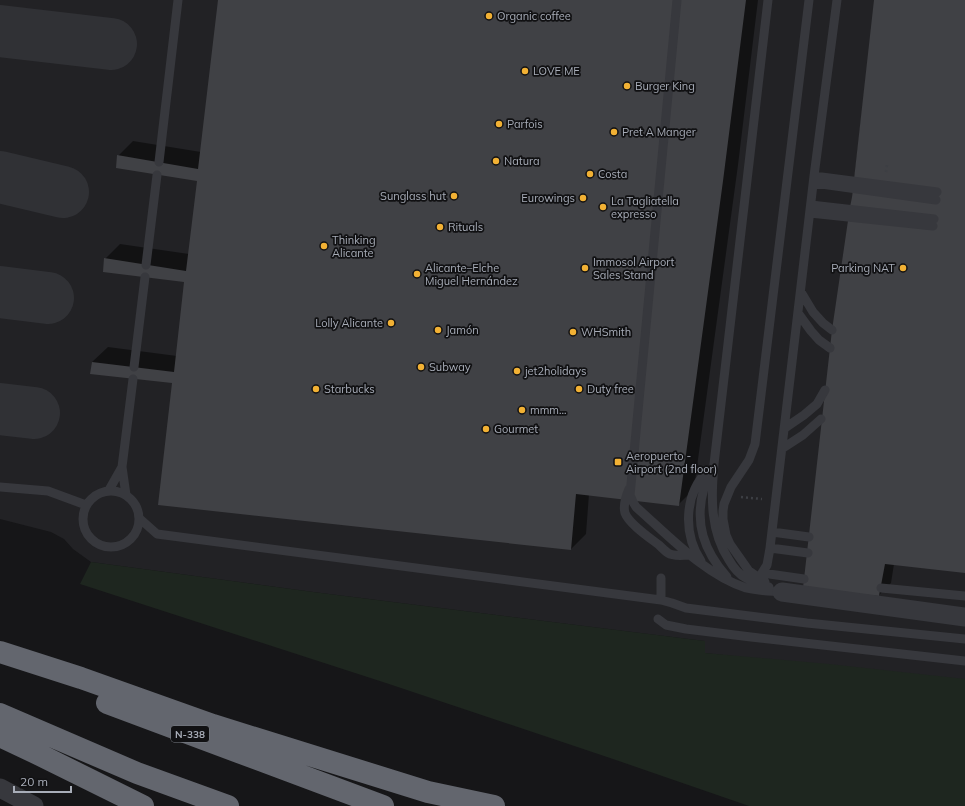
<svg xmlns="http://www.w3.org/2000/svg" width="965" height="806" font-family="Mulish,sans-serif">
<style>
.built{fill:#222225}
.green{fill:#1e261f}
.shadow{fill:#0007}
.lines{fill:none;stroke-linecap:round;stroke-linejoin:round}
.taxiway{stroke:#303135;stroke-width:52}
.building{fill:#404145}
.path{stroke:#3d3f44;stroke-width:2.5;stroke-dasharray:2 3;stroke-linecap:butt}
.lane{stroke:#37383d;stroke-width:9}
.street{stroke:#37383d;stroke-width:19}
.highway{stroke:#63666e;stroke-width:22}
.poi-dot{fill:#f2b134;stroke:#111113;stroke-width:1.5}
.labels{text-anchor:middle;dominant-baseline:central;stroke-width:3.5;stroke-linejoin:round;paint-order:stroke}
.shield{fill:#111113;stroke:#7b7e86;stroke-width:1}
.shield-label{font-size:10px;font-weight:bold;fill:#a8adb8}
.poi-label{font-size:11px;fill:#a8adb8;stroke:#111113;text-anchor:start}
</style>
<rect width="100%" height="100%" fill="#161618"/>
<path class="built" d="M0,0H965V680L704,653V641L313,592L91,562L73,549L64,539L51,532L0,519Z"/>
<path class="green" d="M91,562L313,592L705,641V653L829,664L965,679V806H749L613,759L389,684L80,584Z"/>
<path class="shadow" d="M219,0H758L738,165L694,489L678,505L589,494L586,534L571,549L173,382L92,373V362L108,347L177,356L185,281L105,259L120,244L189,254L198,180L118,156L133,141L201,152Z
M875,0H965V572L894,564L891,583L879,595L851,207Z"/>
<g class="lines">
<path class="taxiway" d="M0,31L111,44
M0,177L63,192
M0,292L48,298
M0,409L34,413"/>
</g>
<path class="building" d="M218,0H746L723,181L679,506L576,494L571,550L158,505L172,383L90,374L92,362L174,372L184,282L103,272L104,258L186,271L197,181L116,168L117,155L198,169Z
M874,0H965V573L885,564L879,596L803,588L832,330L850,207L852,197Z"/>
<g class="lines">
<path class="path" d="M886,172L887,164
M741,497L762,499"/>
<path class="lane" d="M677,0L630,495L633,502L636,507C668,535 705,575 746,588C758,591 770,591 782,592
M768,0L714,464C711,497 710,531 729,560C733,567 738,574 746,578C752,582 761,584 769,587
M159,162L178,0
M814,176L937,192
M814,183L936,200
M811,205L934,219
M810,213L933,226
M146,265L157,175
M801,292L813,312L823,323L832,330
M798,313L811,331L819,340L830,348
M134,367L145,277
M785,428L804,415L817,404L825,390
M783,448L803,435L821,419
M711,471C708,477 705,482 704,488C694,523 704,551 727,577
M0,487L48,491L86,505
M629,489C626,496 623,506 625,513C629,524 650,538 659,545C662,548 665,551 668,553C674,557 683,555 690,555
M109,490L122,467
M83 519a28 28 0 1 1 56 0a28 28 0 1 1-56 0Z
M126,495L122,467L133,379
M139,518L157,534L661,600L672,603L686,608L807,623L965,639
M772,532L809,537
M770,548L808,553
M701,561C683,534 684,495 707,471
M661,578V600
M804,579L762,573L767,565L770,548L814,176L837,0
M765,582L749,571L730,544L726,535L723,519V511L724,504L731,487L749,460L755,444L809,0
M881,588L965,596
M658,619L666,625L686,629L751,637L965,661"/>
<path class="street" d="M782,592L965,617
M0,788L34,806"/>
<path class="highway" d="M0,652L81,678L213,725L428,792L494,806
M107,703L383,806
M0,714L137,773L228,806
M0,736L40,755L143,806"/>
</g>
<g class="poi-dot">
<circle cx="489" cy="16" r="4"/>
<circle cx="525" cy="71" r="4"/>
<circle cx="627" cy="86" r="4"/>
<circle cx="499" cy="124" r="4"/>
<circle cx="614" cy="132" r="4"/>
<circle cx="496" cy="161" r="4"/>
<circle cx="590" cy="174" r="4"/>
<circle cx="454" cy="196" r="4"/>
<circle cx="583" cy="198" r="4"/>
<circle cx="603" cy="207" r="4"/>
<circle cx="440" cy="227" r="4"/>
<circle cx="324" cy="246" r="4"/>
<circle cx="585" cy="268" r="4"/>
<circle cx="903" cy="268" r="4"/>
<circle cx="417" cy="274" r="4"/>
<circle cx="391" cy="323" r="4"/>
<circle cx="438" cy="330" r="4"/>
<circle cx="573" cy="332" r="4"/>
<circle cx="421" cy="367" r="4"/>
<circle cx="517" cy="371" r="4"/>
<circle cx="316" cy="389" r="4"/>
<circle cx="579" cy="389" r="4"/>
<circle cx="522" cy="410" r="4"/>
<circle cx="486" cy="429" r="4"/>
<rect x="614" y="458" width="8" height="8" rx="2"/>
</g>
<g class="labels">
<rect class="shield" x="171" y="726" width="38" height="16" rx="3"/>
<g class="shield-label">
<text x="190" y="734">N-338</text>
</g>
<g class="poi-label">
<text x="497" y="16">Organic coffee</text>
<text x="533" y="71">LOVE ME</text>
<text x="635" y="86">Burger King</text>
<text x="507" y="124">Parfois</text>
<text x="622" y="132">Pret A Manger</text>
<text x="504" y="161">Natura</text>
<text x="598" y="174">Costa</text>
<text x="446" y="196" text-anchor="end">Sunglass hut</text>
<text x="575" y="198" text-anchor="end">Eurowings</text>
<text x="611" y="201">La Tagliatella<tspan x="611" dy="13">expresso</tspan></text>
<text x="448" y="227">Rituals</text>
<text x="332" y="240">Thinking<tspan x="332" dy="13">Alicante</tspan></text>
<text x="593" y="262">Immosol Airport<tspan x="593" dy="13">Sales Stand</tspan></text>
<text x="425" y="268">Alicante–Elche<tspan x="425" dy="13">Miguel Hernández</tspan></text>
<text x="895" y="268" text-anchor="end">Parking NAT</text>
<text x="383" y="323" text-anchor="end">Lolly Alicante</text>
<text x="446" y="330">Jamón</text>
<text x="581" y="332">WHSmith</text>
<text x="429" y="367">Subway</text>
<text x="525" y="371">jet2holidays</text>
<text x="324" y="389">Starbucks</text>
<text x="587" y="389">Duty free</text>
<text x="530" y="410">mmm...</text>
<text x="494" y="429">Gourmet</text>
<text x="626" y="456">Aeropuerto -<tspan x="626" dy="13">Airport (2nd floor)</tspan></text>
</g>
</g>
<path d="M14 786v6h57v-6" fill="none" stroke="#a8adb8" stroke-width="2"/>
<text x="20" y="786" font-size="12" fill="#a8adb8" stroke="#111113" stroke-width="3" paint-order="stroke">20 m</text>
</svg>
